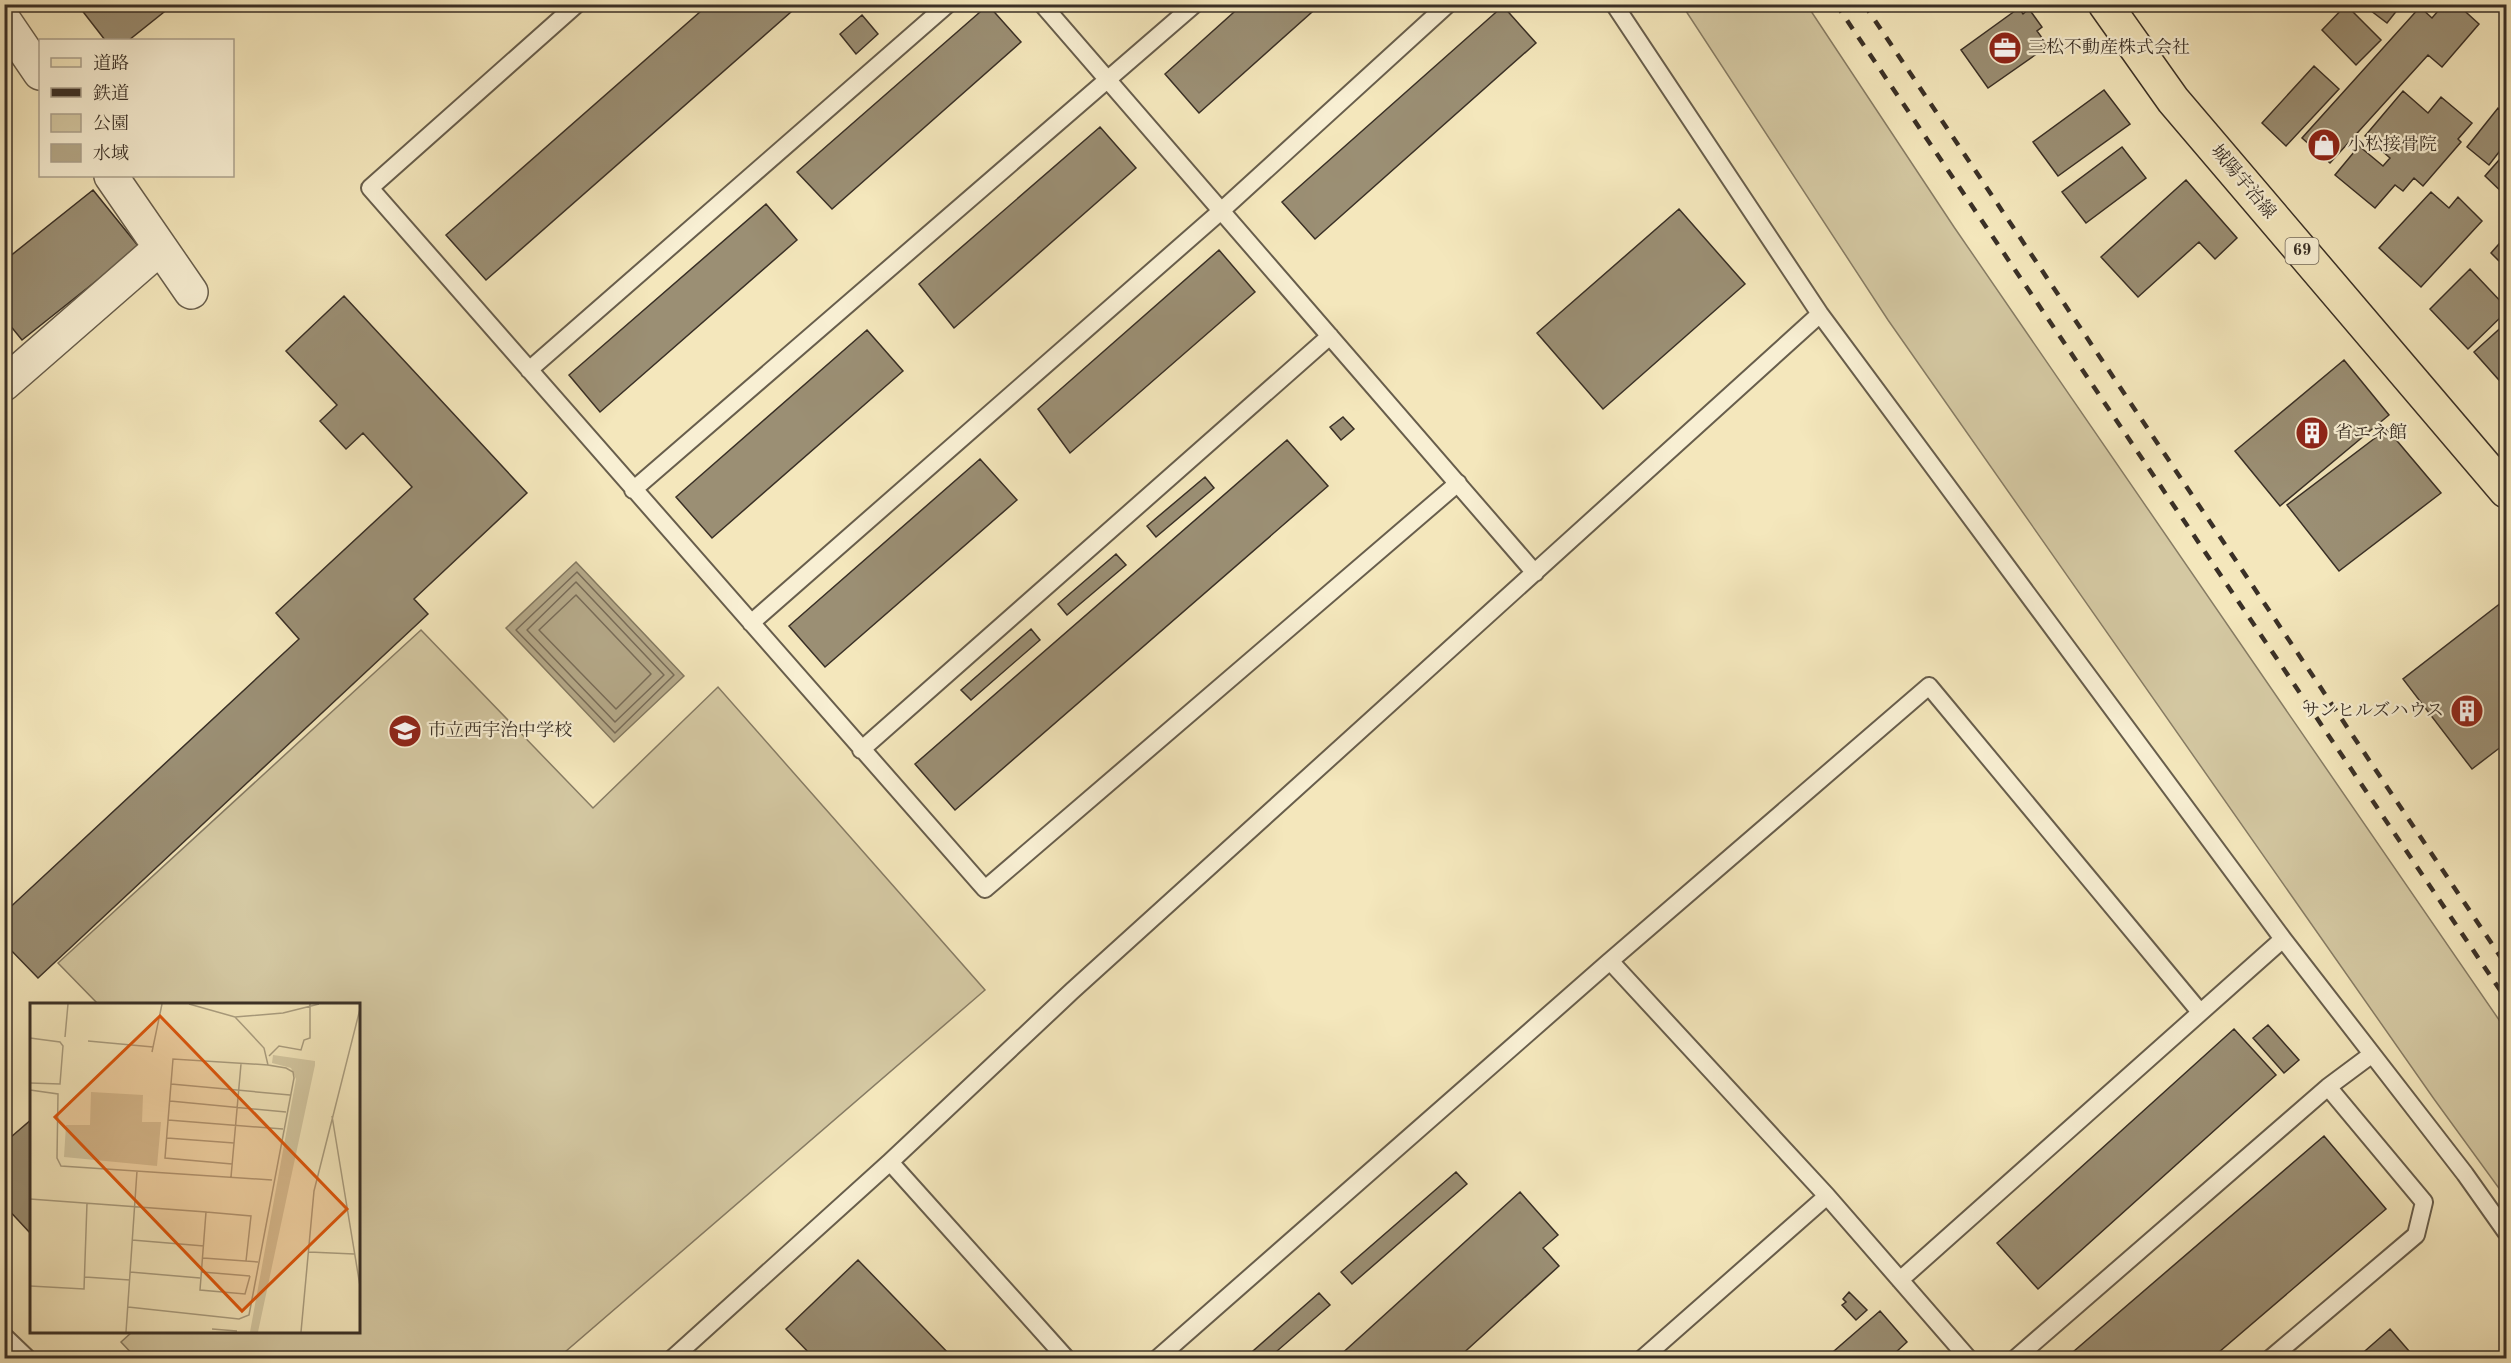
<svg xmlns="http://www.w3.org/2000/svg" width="2511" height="1363" font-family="'Old Standard TT','Noto Serif JP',serif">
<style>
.green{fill:#d4c8a2;stroke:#877c64;stroke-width:1.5}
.water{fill:#b5a989;stroke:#847961;stroke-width:1.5}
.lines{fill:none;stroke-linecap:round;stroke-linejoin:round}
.shore{stroke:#786c58;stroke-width:1.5}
.building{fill:#9b8f74;stroke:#3a3026;stroke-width:1.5}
.service-casing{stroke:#685e4c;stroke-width:20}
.minor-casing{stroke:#685e4c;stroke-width:36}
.primary-casing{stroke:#3a3026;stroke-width:36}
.service{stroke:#f8efd3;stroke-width:16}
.minor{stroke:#f8efd3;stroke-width:33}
.primary{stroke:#f4e7bc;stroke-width:33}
.rail{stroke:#3a3026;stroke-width:4.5;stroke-dasharray:10 10;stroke-linecap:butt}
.labels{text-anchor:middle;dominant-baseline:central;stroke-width:4.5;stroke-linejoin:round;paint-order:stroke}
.shield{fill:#f8efd3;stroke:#73695a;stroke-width:1.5}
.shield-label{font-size:16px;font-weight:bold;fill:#3a3026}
.poi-label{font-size:18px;fill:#3a3026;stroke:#f8efd3;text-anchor:start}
.street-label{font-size:18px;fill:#3a3026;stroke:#f8efd3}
.inset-road{fill:none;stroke:#aa9e80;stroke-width:1.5}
.view{fill:#df570d;fill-opacity:0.15;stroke:#df570d;stroke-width:3}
.inset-edge{fill:none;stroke:#3a3026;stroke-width:3}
</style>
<rect width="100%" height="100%" fill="#f4e7bc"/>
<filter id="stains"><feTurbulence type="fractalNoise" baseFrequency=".00333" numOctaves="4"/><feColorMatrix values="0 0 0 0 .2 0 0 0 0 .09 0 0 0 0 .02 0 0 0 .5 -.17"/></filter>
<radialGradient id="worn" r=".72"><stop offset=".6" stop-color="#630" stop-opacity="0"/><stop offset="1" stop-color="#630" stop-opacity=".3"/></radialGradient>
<path class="green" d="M1682,5H1807L1954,227L2506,1030V1198L2434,1099L1888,320Z
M421,630L593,808L718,687L985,990L558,1358H136L121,1342L132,1332H358V1004H98L58,963Z"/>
<path class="water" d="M576,562L684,676L614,742L506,628Z"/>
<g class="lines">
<path class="shore" d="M577,572L674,675L615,733L516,630Z
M576,582L664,675L615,722L527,630Z
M576,595L651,674L616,709L539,630Z"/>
</g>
<path class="building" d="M77,4H174L129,40H105Z
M709,4H800L486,280L446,235Z
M1243,4H1321L1199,113L1165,74Z
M2362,4H2402L2387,23Z
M2444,4H2457L2479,24L2442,67L2428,55L2330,163L2302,138L2420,7L2432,18Z
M988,5L1021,42L832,209L797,172Z
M2346,5L2381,40L2356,65L2322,30Z
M1503,6L1536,43L1315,239L1282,202Z
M2019,8L2023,14L2029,9L2042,27L2037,31L2048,46L1988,88L1961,50Z
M862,15L878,34L856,54L840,34Z
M2314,66L2339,89L2286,146L2262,123Z
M2104,90L2130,124L2058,176L2033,142Z
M2403,91L2428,113L2441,97L2472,123L2458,139L2461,142L2423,186L2414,178L2403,191L2395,185L2375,208L2335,175L2359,146L2383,166L2390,158L2365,136Z
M2498,108L2506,115V143L2489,165L2467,147Z
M1100,127L1136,168L954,328L919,284Z
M2122,147L2146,178L2086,223L2062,192Z
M2506,152V196L2485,176Z
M2186,180L2237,238L2215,259L2199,242L2138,297L2101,257Z
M93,190L139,247L22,340L4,318V261Z
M2431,192L2449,208L2458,197L2482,221L2421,287L2379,248Z
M766,204L797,240L600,412L569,375Z
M1679,209L1745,284L1603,409L1537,333Z
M2506,236V268L2491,253Z
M1219,250L1255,292L1070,453L1038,409Z
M2470,269L2506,307V312L2468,349L2430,309Z
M344,296L527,493L414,599L428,614L38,978L4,943V913L299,639L276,613L412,487L363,433L346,449L320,421L337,405L286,351Z
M2506,323V388L2474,352Z
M867,330L903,371L712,538L676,497Z
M2344,360L2389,415L2280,506L2235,451Z
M1343,417L1354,429L1341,440L1330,427Z
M2387,429L2441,493L2339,571L2287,505Z
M1287,440L1328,486L955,810L915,764Z
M980,459L1017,500L825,667L789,626Z
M1205,477L1214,488L1156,537L1147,526Z
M1116,554L1126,565L1067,615L1058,604Z
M2506,599V743L2472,769L2403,679Z
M1031,629L1040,640L971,700L961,690Z
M2268,1025L2299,1060L2284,1073L2253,1038Z
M2234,1029L2276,1075L2038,1289L1997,1243Z
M32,1119V1235L4,1205V1143Z
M2324,1136L2386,1209L2212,1358H2066Z
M1456,1172L1467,1184L1352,1284L1341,1272Z
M1520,1192L1558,1235L1543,1248L1559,1266L1458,1358H1337Z
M858,1260L953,1358H814L786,1329Z
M1849,1292L1867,1310L1856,1320L1842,1305L1846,1302L1843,1299Z
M1319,1293L1330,1305L1269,1358H1245Z
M1880,1311L1907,1342L1895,1353L1900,1358H1826Z
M2390,1329L2415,1358H2357Z"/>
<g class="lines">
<defs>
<path id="service" d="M577,4L370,188L985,889L1458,483
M1042,4L1535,573
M1614,4L1820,314L2283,939L2465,1174L2506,1232
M529,370L948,4
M633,490L1195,4
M751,623L1221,211L1448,4
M861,750L1330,336
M1610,961L1929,686L2200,1012
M890,1162L1066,1358
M1900,1280L2283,939
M4,1336L27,1358
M673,1358L890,1162L1072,991L1820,314
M1158,1358L1610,961L1827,1196L1968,1358
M1643,1358L1827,1196
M2016,1358L2328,1087L2371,1055
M2271,1358L2416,1235L2424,1202L2328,1087"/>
<path id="minor" d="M4,20L40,73
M111,176L191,292
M4,384L160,248"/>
<path id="primary" d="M2105,4L2173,100L2506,491"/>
</defs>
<use href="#service" class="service-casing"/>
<use href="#minor" class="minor-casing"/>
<use href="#primary" class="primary-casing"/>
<use href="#service" class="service"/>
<use href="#minor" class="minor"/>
<use href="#primary" class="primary"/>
<path class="rail" d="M1836,4L2506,999
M1864,4L2506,965"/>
</g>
<defs>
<symbol id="office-disc" viewBox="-11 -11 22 22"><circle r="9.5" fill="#8f2418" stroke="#f8efd3"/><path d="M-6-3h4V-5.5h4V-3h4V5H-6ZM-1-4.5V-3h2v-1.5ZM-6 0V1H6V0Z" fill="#fff"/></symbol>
<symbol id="shop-disc" viewBox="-11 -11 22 22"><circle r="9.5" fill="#8f2418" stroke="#f8efd3"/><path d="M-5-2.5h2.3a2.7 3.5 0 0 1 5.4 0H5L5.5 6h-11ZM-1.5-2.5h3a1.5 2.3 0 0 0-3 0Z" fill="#fff"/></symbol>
<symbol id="building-disc" viewBox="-11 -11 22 22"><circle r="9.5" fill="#8f2418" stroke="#f8efd3"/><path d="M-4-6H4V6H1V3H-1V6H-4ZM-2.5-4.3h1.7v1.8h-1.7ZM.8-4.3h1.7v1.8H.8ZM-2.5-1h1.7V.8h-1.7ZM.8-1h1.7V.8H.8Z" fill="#fff"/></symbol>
<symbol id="school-disc" viewBox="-11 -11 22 22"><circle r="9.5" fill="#8f2418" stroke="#f8efd3"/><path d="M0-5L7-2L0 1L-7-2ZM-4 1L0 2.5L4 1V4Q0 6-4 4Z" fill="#fff"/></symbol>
</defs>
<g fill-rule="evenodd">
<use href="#office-disc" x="1986" y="29" width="38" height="38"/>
<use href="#shop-disc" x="2305" y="126" width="38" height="38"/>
<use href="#building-disc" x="2293" y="414" width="38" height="38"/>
<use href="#building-disc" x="2448" y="692" width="38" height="38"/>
<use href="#school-disc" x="386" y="712" width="38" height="38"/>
</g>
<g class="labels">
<rect class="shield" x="2285.5" y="238" width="33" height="26" rx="4.5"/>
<g class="shield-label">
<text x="2302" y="251">69</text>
</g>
<g class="poi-label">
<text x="2028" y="48">三松不動産株式会社</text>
<text x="2347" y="145">小松接骨院</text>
<text x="2335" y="433">省エネ館</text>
<text x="2444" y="711" text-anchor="end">サンヒルズハウス</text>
<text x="428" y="731">市立西宇治中学校</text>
</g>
<g class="street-label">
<text transform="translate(2243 182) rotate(50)">城陽宇治線</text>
</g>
</g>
<g transform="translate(30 1003)">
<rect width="330" height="330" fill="#f4e7bc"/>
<path d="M243,52L285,58V62L228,329H220L266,76L261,65L242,60ZM61,89L113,92L112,119H131L127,163L34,154L36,122H60Z" fill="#d4c8a2"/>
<path class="inset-road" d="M159,1L205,14L253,10L289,1M35,34L38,1M0,35L30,39L33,43L30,81L0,80M58,38L123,44M122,49L132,1M239,53L249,43L271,47L274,37L280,35V1M141,81L260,92M0,87L28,91L27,155L31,163L242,177M140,98L256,109M302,113L330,283M138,117L253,126M137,135L204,140M202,161L135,155L143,56L238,62M201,174L211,61M0,196L176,209L170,287L215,291L220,273M176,209L221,213L216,258M102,237L174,243M279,249L324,251M173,255L228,259M100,269L170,275M172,269L220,273M55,274L100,277M0,283L54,286L57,200M98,304L209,316L219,312L264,75L263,69L256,65L238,62L234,45L205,14M182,326L207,328M96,329L107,168M271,329L284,188L330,6"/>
<path class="view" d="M130,13L317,206L212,308L25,114Z"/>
<rect width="330" height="330" class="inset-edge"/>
</g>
<rect width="2511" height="1363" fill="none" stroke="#f4e7bc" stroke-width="24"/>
<rect x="6" y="6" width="2499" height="1351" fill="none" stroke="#3a3026" stroke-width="3"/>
<rect x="12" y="12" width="2487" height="1339" fill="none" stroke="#3a3026" stroke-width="1.5"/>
<rect x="39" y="39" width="195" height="138" fill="#f8efd3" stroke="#aca38e" stroke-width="1.5"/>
<rect x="51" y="58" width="30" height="9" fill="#f4e7bc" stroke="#aca38e" stroke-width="1.5"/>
<text x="93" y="69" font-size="18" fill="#3a3026">道路</text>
<rect x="51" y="88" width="30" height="9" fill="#3a3026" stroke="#aca38e" stroke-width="1.5"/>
<text x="93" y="99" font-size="18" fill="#3a3026">鉄道</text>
<rect x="51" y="114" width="30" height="18" fill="#d4c8a2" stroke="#aca38e" stroke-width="1.5"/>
<text x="93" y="129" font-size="18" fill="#3a3026">公園</text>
<rect x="51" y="144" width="30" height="18" fill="#b5a989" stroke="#aca38e" stroke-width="1.5"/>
<text x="93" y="159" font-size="18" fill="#3a3026">水域</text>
<rect width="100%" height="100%" filter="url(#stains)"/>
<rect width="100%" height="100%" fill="url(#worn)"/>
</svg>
